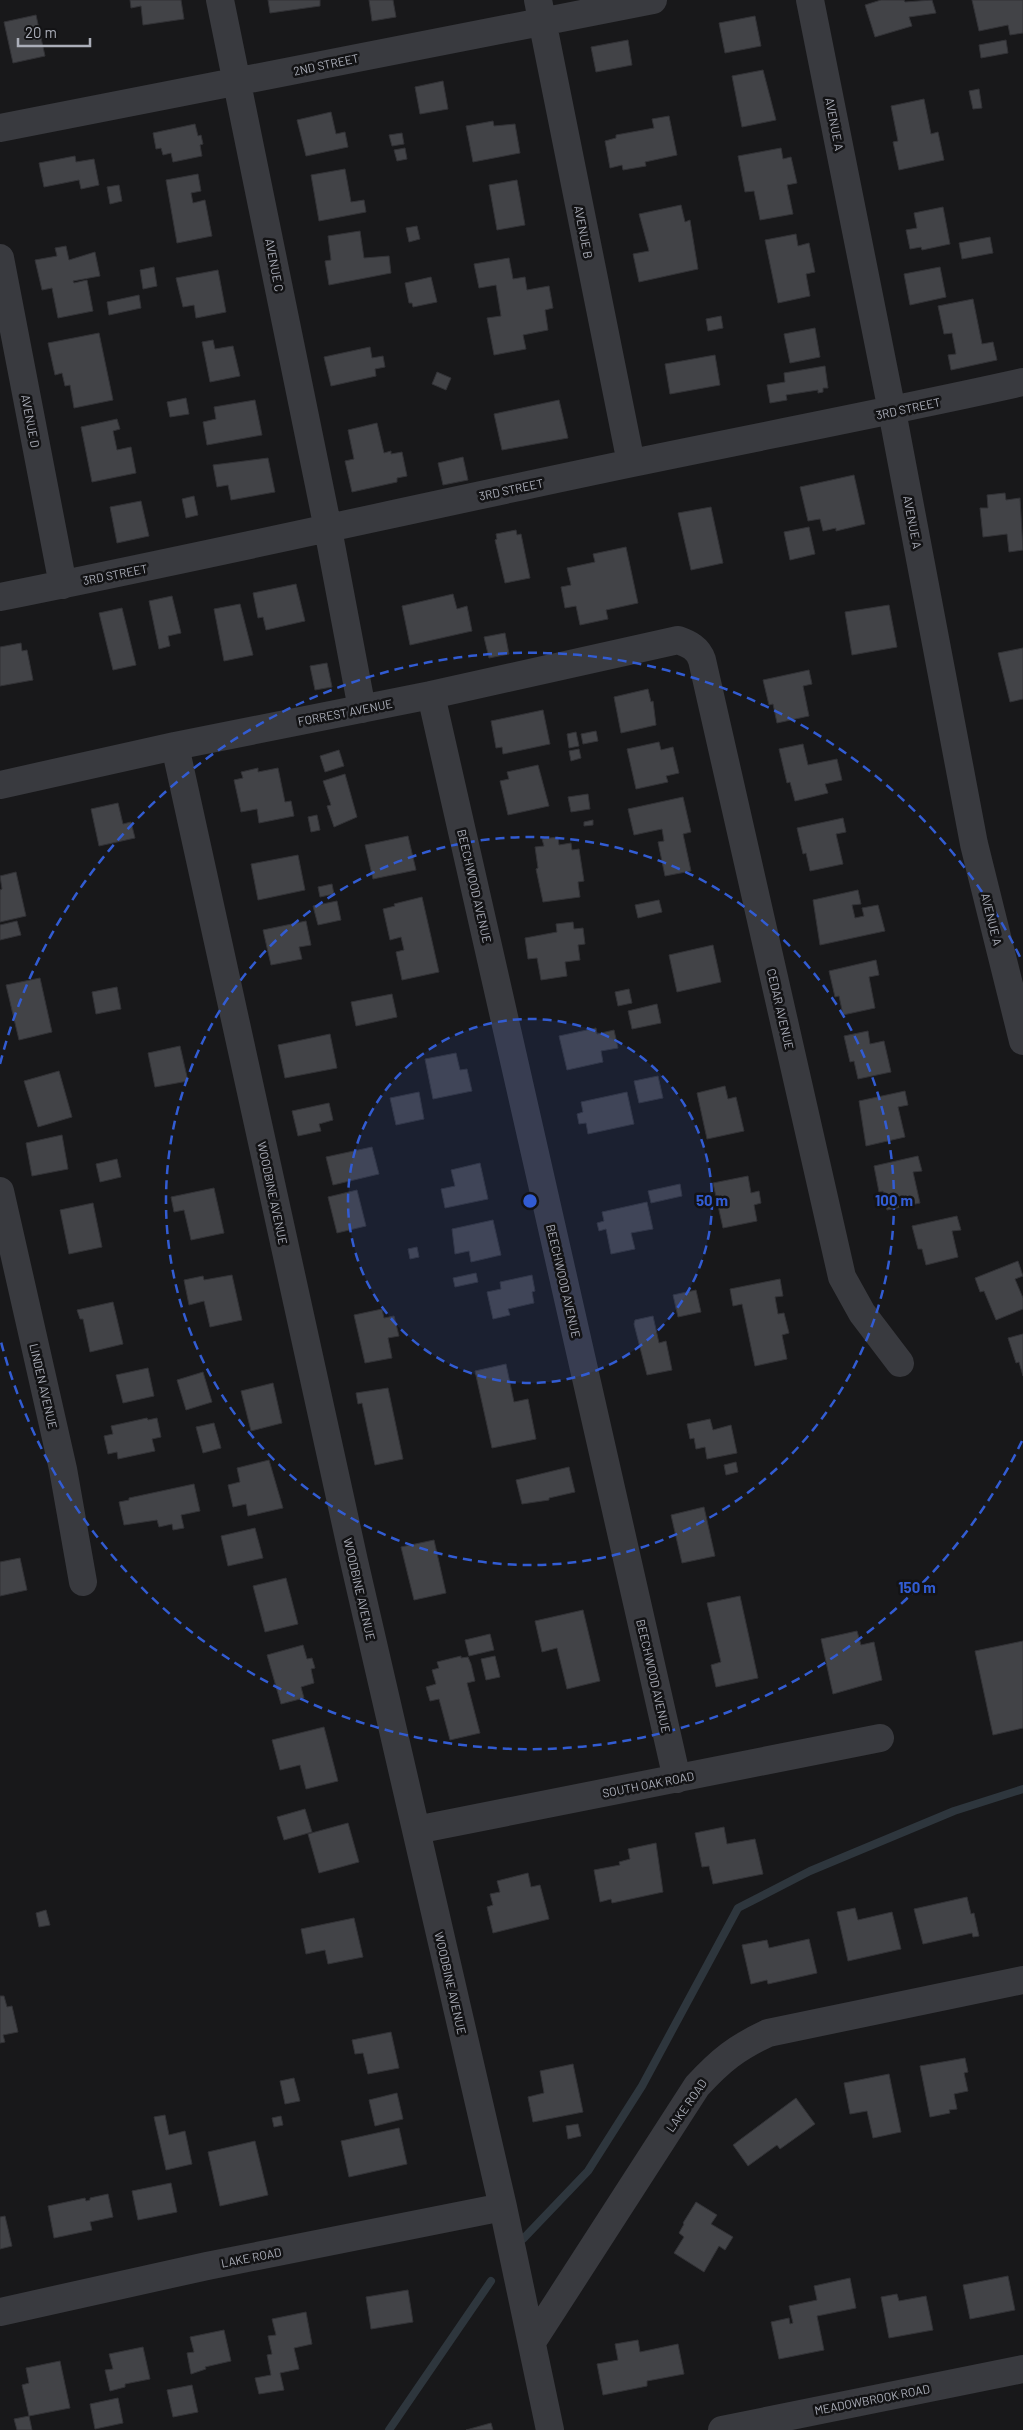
<svg xmlns="http://www.w3.org/2000/svg" width="1023" height="2430" font-family="Barlow,sans-serif">
<style>
.lines{fill:none;stroke-linecap:round;stroke-linejoin:round}
.stream{stroke:#2e363d;stroke-width:8}
.building{fill:#424347;stroke:#323236}
.street{stroke:#393a3f;stroke-width:28}
.ring{fill:none;stroke:#325cd3;stroke-width:2.5;stroke-dasharray:9 6}
.labels{text-anchor:middle;dominant-baseline:central;stroke-width:5;stroke-linejoin:round;paint-order:stroke}
.street-label{font-size:12px;fill:#abaeb9;stroke:#131315}
.centre{fill:#325cd3;stroke:#131315;stroke-width:2.5}
.ring-label{font-size:15px;text-anchor:middle;font-weight:bold;fill:#325cd3;stroke:#131315;stroke-width:5;stroke-linejoin:round;paint-order:stroke}
</style>
<rect width="100%" height="100%" fill="#18181a"/>
<g class="lines">
<path class="stream" d="M523,2239L588,2171L642,2086L738,1908L810,1871L954,1811L1023,1789
M389,2430L491,2281"/>
</g>
<path class="building" d="M130,0H181L184,19L143,25L141,6L131,8Z
M268,0H320V6L270,13Z
M369,0H393L396,17L372,21Z
M881,0H904L905,2L932,0L936,13L909,17L912,26L875,37L865,5Z
M972,0H1023V33L1010,35L1008,25L979,31Z
M36,15L45,56L13,63L4,22Z
M755,16L761,46L725,53L719,23Z
M628,40L632,65L596,72L591,47Z
M1006,40L1008,53L981,58L979,45Z
M763,70L776,120L742,127L732,76Z
M443,81L448,109L420,114L415,87Z
M979,89L982,108L973,109L969,91Z
M924,99L931,134L938,132L944,160L899,170L893,142L898,141L891,106Z
M331,112L336,134L345,132L348,147L306,156L297,120Z
M669,116L677,155L645,162L646,166L623,170L622,165L610,168L605,141L616,138V135L654,128L652,119Z
M493,121L494,126L515,124L520,153L473,162L466,126Z
M195,124L198,136L201,135L203,144L200,145L202,156L173,162L171,153L163,155L161,148L156,149L153,133Z
M402,133L404,144L392,146L389,135Z
M405,148L407,159L397,161L394,150Z
M781,148L783,159L791,157L797,183L787,185L793,214L760,220L754,191L745,192L738,156Z
M75,156L76,162L94,159L99,185L81,189L79,180L44,187L39,163Z
M345,169L351,202L364,200L366,212L319,221L311,175Z
M198,174L201,191L191,193L193,203L205,200L212,236L177,243L166,180Z
M517,180L525,225L497,230L489,185Z
M119,185L122,201L110,204L107,187Z
M681,205L685,222L690,220L698,269L639,282L633,254L649,251L639,214Z
M943,207L950,244L922,250L921,247L910,249L906,230L917,228L914,213Z
M417,226L420,239L409,242L406,228Z
M360,231L364,258L389,256L391,273L329,285L325,261L331,260L328,236Z
M796,234L798,246L809,243L815,272L806,274L810,296L778,303L765,240Z
M990,237L993,253L962,259L959,243Z
M66,246L69,260L95,252L100,276L73,281L74,283L87,280L93,311L58,318L52,288L42,290L35,260L57,256L55,248Z
M509,258L513,279L525,277L527,290L549,286L553,308L545,310L548,330L523,335L526,349L494,355L487,318L501,316L496,285L479,288L474,264Z
M154,267L157,286L143,289L140,270Z
M940,267L946,297L910,305L904,274Z
M218,270L226,312L196,318L194,305L183,307L176,278Z
M431,277L437,302L413,307L412,303H409L405,283Z
M139,295L141,308L109,315L107,302Z
M973,299L982,344L993,342L997,360L951,370L948,355L956,354L952,333L944,334L938,306Z
M721,316L723,328L708,331L706,319Z
M815,328L820,357L790,363L784,334Z
M99,333L113,400L74,408L70,385L65,386L62,373L55,375L48,343Z
M213,340L215,349L233,346L240,376L210,382L202,342Z
M370,347L372,358L383,356L385,367L375,369L376,376L331,386L324,357Z
M715,355L720,385L670,394L665,364Z
M825,366L828,388H823V392L818,393V390L786,395L787,400L770,403L767,385L785,382L784,373Z
M437,372L451,378L446,390L432,384Z
M186,398L189,414L170,417L167,402Z
M255,400L262,435L207,445L203,422L216,419L214,407Z
M559,400L568,438L502,450L494,414Z
M117,419L120,429L113,431L117,450L131,447L136,473L92,482L81,427Z
M377,423L384,453L391,451V454L402,452L407,476L397,478V482L352,492L345,461L354,459L348,430Z
M463,457L468,480L443,485L438,463Z
M268,458L275,492L231,500L228,485L217,487L213,465Z
M854,475L865,524L836,531V528L823,531L820,519L808,521L800,487Z
M1005,493L1006,500L1020,498L1023,550L1009,552L1007,534L983,537L980,508H988L987,495Z
M194,496L198,515L186,518L182,499Z
M141,501L149,536L117,543L110,507Z
M711,507L723,563L691,570L678,513Z
M809,527L815,554L790,560L784,532Z
M516,530L517,535L521,534L530,578L505,583L495,540L497,539L496,534Z
M626,547L638,603L606,610L608,619L580,625L576,606L565,608L561,587L571,585L567,568L595,562L593,554Z
M296,584L305,621L266,630L263,617L258,618L253,593Z
M453,594L457,609L467,606L472,631L410,645L402,606Z
M172,596L181,633L168,636L170,646L159,649L149,601Z
M240,604L253,655L224,661L214,609Z
M889,605L897,647L852,655L845,612Z
M122,608L136,665L113,670L99,613Z
M505,633L509,654L489,658L484,637Z
M21,643L22,651L27,650L33,680L0,686V647Z
M1023,648V699L1010,702L998,653Z
M327,663L332,687L315,690L310,666Z
M809,670L812,684L803,686L809,716L777,723L773,704L769,705L763,680Z
M648,689L651,702L653,701L656,725L621,733L614,697Z
M543,710L550,744L503,754L502,747L496,748L491,721Z
M596,731L598,741L583,744L581,734Z
M576,732L579,746L569,748L567,734Z
M659,742L661,750L673,747L679,773L666,776L668,782L636,789L627,749Z
M803,744L808,765L837,759L842,780L825,784L828,793L795,801L790,782L787,783L779,749Z
M579,749L581,758L571,761L569,751Z
M339,750L344,766L325,772L320,756Z
M538,765L549,806L508,815L500,781L509,779L507,772Z
M258,768V772L278,768L285,802L291,801L294,816L259,823L257,809L241,812L234,780L243,778L241,772Z
M345,774L357,817L334,827L327,806L331,805L323,781Z
M588,794L590,809L571,812L568,797Z
M683,797L691,832L683,834L691,871L665,876L658,842L664,841L662,829L634,835L628,809Z
M118,803L123,824L131,822L135,838L99,846L91,809Z
M317,815L320,830L311,832L308,817Z
M843,818L846,832L836,834L843,864L810,871L806,853L803,854L797,828Z
M593,820V825L584,826V822Z
M408,836L416,870L373,879L365,845Z
M558,837L559,845L571,843L572,850L579,849L584,881L578,882L580,897L543,902L536,869L538,868L535,847L544,846L542,839Z
M298,855L305,890L258,900L251,864Z
M16,872L26,916L0,922V890L2,889L0,876Z
M332,884L334,894L320,897L318,887Z
M858,890L861,904L852,905L855,918L864,916L862,908L878,905L885,931L820,945L813,900Z
M422,897L439,972L402,980L396,952L404,950L401,937L390,940L383,909L395,906L394,904Z
M659,900L662,912L638,918L635,905Z
M337,901L341,920L318,925L313,906Z
M17,921L21,935L0,940V925Z
M306,921L311,945L299,947L302,959L271,965L263,930Z
M573,922L574,929L583,928L585,944L578,945L580,960L565,962L567,976L541,980L537,958L528,959L525,938L557,932L556,924Z
M713,945L721,982L677,992L669,955Z
M876,960L879,975L869,977L875,1008L843,1015L839,996L835,997L829,971Z
M40,978L52,1032L19,1040L6,985Z
M117,987L121,1009L96,1014L92,992Z
M629,989L632,1003L618,1006L615,992Z
M392,994L397,1017L356,1026L351,1002Z
M657,1004L661,1023L632,1029L628,1011Z
M596,1028L597,1034L614,1030L618,1048L601,1051L603,1062L567,1070L559,1036Z
M868,1031L870,1044L884,1041L891,1072L858,1079L854,1061L850,1062L844,1036Z
M330,1034L337,1068L285,1078L278,1045Z
M180,1046L188,1081L155,1087L148,1053Z
M456,1053L460,1070L467,1069L472,1091L433,1099L425,1059Z
M59,1071L72,1117L38,1127L24,1081Z
M658,1076L663,1098L639,1103L634,1081Z
M725,1086L728,1099L736,1097L744,1131L707,1139L697,1093Z
M905,1091L908,1105L898,1107L905,1137L866,1146L859,1101Z
M419,1092L424,1119L396,1125L390,1098Z
M627,1092L634,1124L588,1134L586,1123L579,1124L577,1114L583,1112L581,1102Z
M329,1103L333,1120L319,1124L321,1131L298,1136L292,1111Z
M62,1135L68,1169L32,1176L26,1143Z
M372,1147L379,1174L333,1185L326,1157Z
M918,1156L922,1171L913,1172L920,1203L887,1210L883,1191L879,1192L874,1166Z
M117,1159L121,1177L100,1182L96,1164Z
M480,1163L488,1199L445,1208L441,1189L455,1186L451,1170Z
M748,1176L751,1193L759,1191L761,1203L754,1205L757,1221L723,1228L713,1183Z
M680,1184L682,1196L651,1203L648,1191Z
M214,1188L224,1233L191,1240L184,1210L174,1212L171,1197Z
M357,1190L366,1226L337,1233L328,1197Z
M647,1202L653,1229L631,1233L635,1249L611,1254L606,1229L599,1231L597,1223L604,1221L602,1212Z
M93,1203L102,1247L69,1254L60,1210Z
M957,1216L961,1230L952,1231L958,1257L926,1265L922,1249H918L912,1226Z
M493,1220L501,1255L471,1262L469,1251L455,1254L452,1229Z
M417,1247L419,1257L410,1259L408,1249Z
M1018,1261L1023,1276L1015,1279L1023,1298V1309L996,1320L984,1291L980,1292L975,1278Z
M476,1273L478,1282L455,1287L453,1278Z
M232,1275L242,1320L210,1327L204,1301L189,1305L184,1280L203,1276L204,1280Z
M532,1275L535,1291L532,1292L534,1303L508,1309L510,1315L493,1319L487,1292L501,1289L500,1282Z
M780,1279L783,1296L775,1297L778,1314L784,1313L789,1333L782,1335L787,1359L755,1366L742,1304L733,1306L730,1289Z
M696,1290L701,1312L678,1317L673,1295Z
M113,1302L123,1344L90,1352L83,1319H80L77,1310Z
M382,1309L384,1318L394,1316L399,1336L388,1338L392,1358L365,1363L354,1315Z
M653,1316L659,1343L666,1341L672,1370L647,1375L634,1324L635,1320Z
M1023,1334V1376L1019,1362L1016,1363L1008,1338Z
M506,1364L514,1402L528,1399L536,1439L492,1448L475,1371Z
M148,1368L154,1396L123,1403L116,1375Z
M203,1372L212,1402L186,1410L177,1380Z
M273,1383L282,1423L251,1431L241,1391Z
M388,1388L403,1459L375,1465L362,1403L358,1404L356,1393Z
M147,1418L148,1420L157,1418L161,1437L152,1439L155,1451L118,1459L117,1452L108,1454L104,1436L113,1434L111,1426Z
M710,1419L713,1430L731,1425L737,1453L707,1459L705,1447L696,1449L694,1438L690,1439L687,1424Z
M214,1423L221,1448L203,1453L196,1427Z
M269,1460L283,1508L248,1516L246,1504L233,1507L228,1485L240,1482L237,1468Z
M736,1462L738,1472L726,1475L724,1465Z
M569,1467L575,1492L549,1498V1500L522,1504L516,1480Z
M194,1484L200,1511L181,1515L184,1528L173,1530L172,1524L159,1527L157,1520L124,1525L119,1502L129,1500V1498Z
M704,1507L715,1556L682,1563L671,1515Z
M255,1528L263,1558L228,1566L221,1536Z
M434,1540L446,1593L414,1600L401,1547Z
M20,1558L27,1590L0,1596V1562Z
M286,1578L298,1624L265,1632L253,1586Z
M740,1596L758,1678L716,1687L711,1665L721,1662L707,1603Z
M583,1610L600,1681L567,1689L557,1648L542,1652L535,1621Z
M857,1631L861,1645L874,1642L882,1680L833,1694L821,1639Z
M490,1634L494,1650L469,1656L465,1640Z
M1023,1641V1728L993,1735L975,1651Z
M303,1645L307,1659L312,1658L315,1668L311,1669L314,1683L301,1687L304,1698L281,1704L267,1655Z
M461,1656V1658L468,1657L471,1664L475,1681L467,1683L480,1733L450,1740L439,1699L430,1701L426,1687L436,1684L432,1670L439,1668L437,1662Z
M495,1656L500,1677L486,1680L481,1659Z
M324,1727L338,1781L306,1789L300,1765L280,1770L272,1740Z
M305,1809L312,1832L284,1840L277,1817Z
M348,1823L359,1862L319,1873L308,1834Z
M724,1827L727,1844L755,1839L763,1874L713,1884L709,1866L702,1867L695,1833Z
M656,1843L663,1892L612,1903L611,1899L600,1902L594,1870L620,1865L619,1862L630,1859L628,1849Z
M528,1873L531,1887L540,1885L549,1919L493,1933L487,1907L493,1905L490,1894L500,1892L497,1881Z
M967,1897L971,1914L974,1913L979,1936L973,1937L972,1933L923,1944L914,1909Z
M855,1908L858,1920L892,1912L901,1949L848,1961L837,1912Z
M46,1910L50,1925L39,1927L36,1913Z
M354,1918L363,1957L328,1964L325,1950L306,1954L301,1929Z
M809,1939L817,1973L768,1984L767,1980L751,1984L742,1945L767,1940L769,1948Z
M0,1996H4L7,2007L12,2006L18,2032L3,2035L5,2042L0,2043Z
M391,2032L399,2068L368,2074L363,2053L355,2054L352,2040Z
M965,2058L968,2072L964,2073L968,2091L954,2094L957,2109L949,2110L950,2113L930,2117L920,2066Z
M573,2064L583,2112L533,2122L528,2097L544,2093L540,2071Z
M889,2074L901,2132L873,2138L867,2111L850,2114L844,2083Z
M294,2078L300,2101L285,2104L280,2081Z
M397,2093L403,2119L375,2126L369,2100Z
M796,2098L815,2124L780,2149L777,2145L748,2166L733,2145Z
M165,2115L169,2135L185,2131L192,2164L166,2170L154,2117Z
M281,2116L283,2125L274,2127L272,2118Z
M578,2124L581,2136L568,2139L566,2126Z
M399,2128L407,2164L349,2177L341,2141Z
M255,2141L268,2195L220,2206L208,2152Z
M171,2183L177,2212L138,2220L132,2191Z
M108,2194L113,2217L90,2222L92,2230L54,2238L48,2206L85,2198L86,2201L90,2200V2198Z
M696,2202L717,2215L711,2224L733,2237L725,2250L719,2246L704,2272L674,2253L684,2237L679,2233L684,2224L683,2223Z
M5,2216L12,2246L0,2249V2217Z
M1008,2276L1015,2310L970,2319L963,2285Z
M850,2278L856,2308L817,2316L824,2350L779,2359L771,2322L789,2318L790,2324L793,2323L789,2306L817,2300L814,2286Z
M408,2290L413,2322L371,2329L366,2297Z
M897,2294L899,2301L926,2296L933,2330L889,2338L881,2297Z
M306,2312L312,2344L294,2348L299,2369L280,2373L284,2390L259,2394L255,2378L271,2375L267,2355L272,2354L268,2336L276,2335L272,2319Z
M224,2330L231,2361L205,2367L206,2369L191,2374L187,2353L194,2352L190,2337Z
M638,2340L640,2352L678,2344L684,2374L647,2381V2386L603,2395L597,2364L618,2360L615,2344Z
M143,2347L150,2379L125,2384V2387L110,2391L105,2370L113,2369L109,2354Z
M60,2361L70,2408L29,2416L22,2385L29,2383L26,2368Z
M192,2385L198,2412L173,2417L167,2390Z
M118,2398L123,2423L95,2429L90,2404Z
M29,2416L32,2430H17L14,2419Z
M491,2423L493,2430H466Z"/>
<g class="lines">
<path class="street" d="M220,0L328,529L362,709
M538,0L631,463
M810,0L892,411L974,844L1023,1041
M0,128L653,0
M0,258L63,585
M0,597C211,555 421,507 632,463C762,436 893,411 1023,382
M431,695L677,1779
M175,746L354,1561L503,2207L550,2430
M0,785L175,746L431,695L678,640C689,644 698,648 702,660L842,1277L862,1313L900,1363
M0,1191L63,1469L83,1582
M416,1830L880,1738
M0,2312L207,2266L503,2207
M532,2342L697,2086C721,2060 736,2048 768,2033L1023,1980
M722,2430L1023,2369"/>
</g>
<circle cx="530" cy="1201" r="182" fill="#325cd3" fill-opacity=".12"/>
<g class="ring">
<circle cx="530" cy="1201" r="182"/>
<circle cx="530" cy="1201" r="364"/>
<path d="M1022 1441A547 547 0 0 1 0 1338M0 1064A547 547 0 0 1 1022 961"/>
</g>
<g class="labels">
<g class="street-label">
<text transform="translate(326 64) rotate(-12)">2ND STREET</text>
<text transform="translate(835 124) rotate(79)">AVENUE A</text>
<text transform="translate(584 232) rotate(79)">AVENUE B</text>
<text transform="translate(275 265) rotate(79)">AVENUE C</text>
<text transform="translate(908 408) rotate(-12)">3RD STREET</text>
<text transform="translate(31 421) rotate(79)">AVENUE D</text>
<text transform="translate(511 489) rotate(-12)">3RD STREET</text>
<text transform="translate(913 522) rotate(79)">AVENUE A</text>
<text transform="translate(115 574) rotate(-11)">3RD STREET</text>
<text transform="translate(345 712) rotate(-11)">FORREST AVENUE</text>
<text transform="translate(475 886) rotate(77)">BEECHWOOD AVENUE</text>
<text transform="translate(992 919) rotate(76)">AVENUE A</text>
<text transform="translate(781 1009) rotate(77)">CEDAR AVENUE</text>
<text transform="translate(273 1193) rotate(78)">WOODBINE AVENUE</text>
<text transform="translate(564 1281) rotate(77)">BEECHWOOD AVENUE</text>
<text transform="translate(44 1386) rotate(77)">LINDEN AVENUE</text>
<text transform="translate(360 1589) rotate(77)">WOODBINE AVENUE</text>
<text transform="translate(654 1676) rotate(77)">BEECHWOOD AVENUE</text>
<text transform="translate(648 1784) rotate(-11)">SOUTH OAK ROAD</text>
<text transform="translate(451 1983) rotate(77)">WOODBINE AVENUE</text>
<text transform="translate(686 2105) rotate(-55)">LAKE ROAD</text>
<text transform="translate(251 2257) rotate(-11)">LAKE ROAD</text>
<text transform="translate(872 2399) rotate(-11)">MEADOWBROOK ROAD</text>
</g>
</g>
<circle cx="530" cy="1201" r="8" class="centre"/>
<g class="ring-label">
<text x="712" y="1206">50 m</text>
<text x="894" y="1206">100 m</text>
<text x="917" y="1593">150 m</text>
</g>
<path d="M18 38v8h72v-8" fill="none" stroke="#abaeb9" stroke-width="2.5"/>
<text x="25" y="38" font-size="15" fill="#abaeb9" stroke="#131315" stroke-width="4" paint-order="stroke">20 m</text>
</svg>
